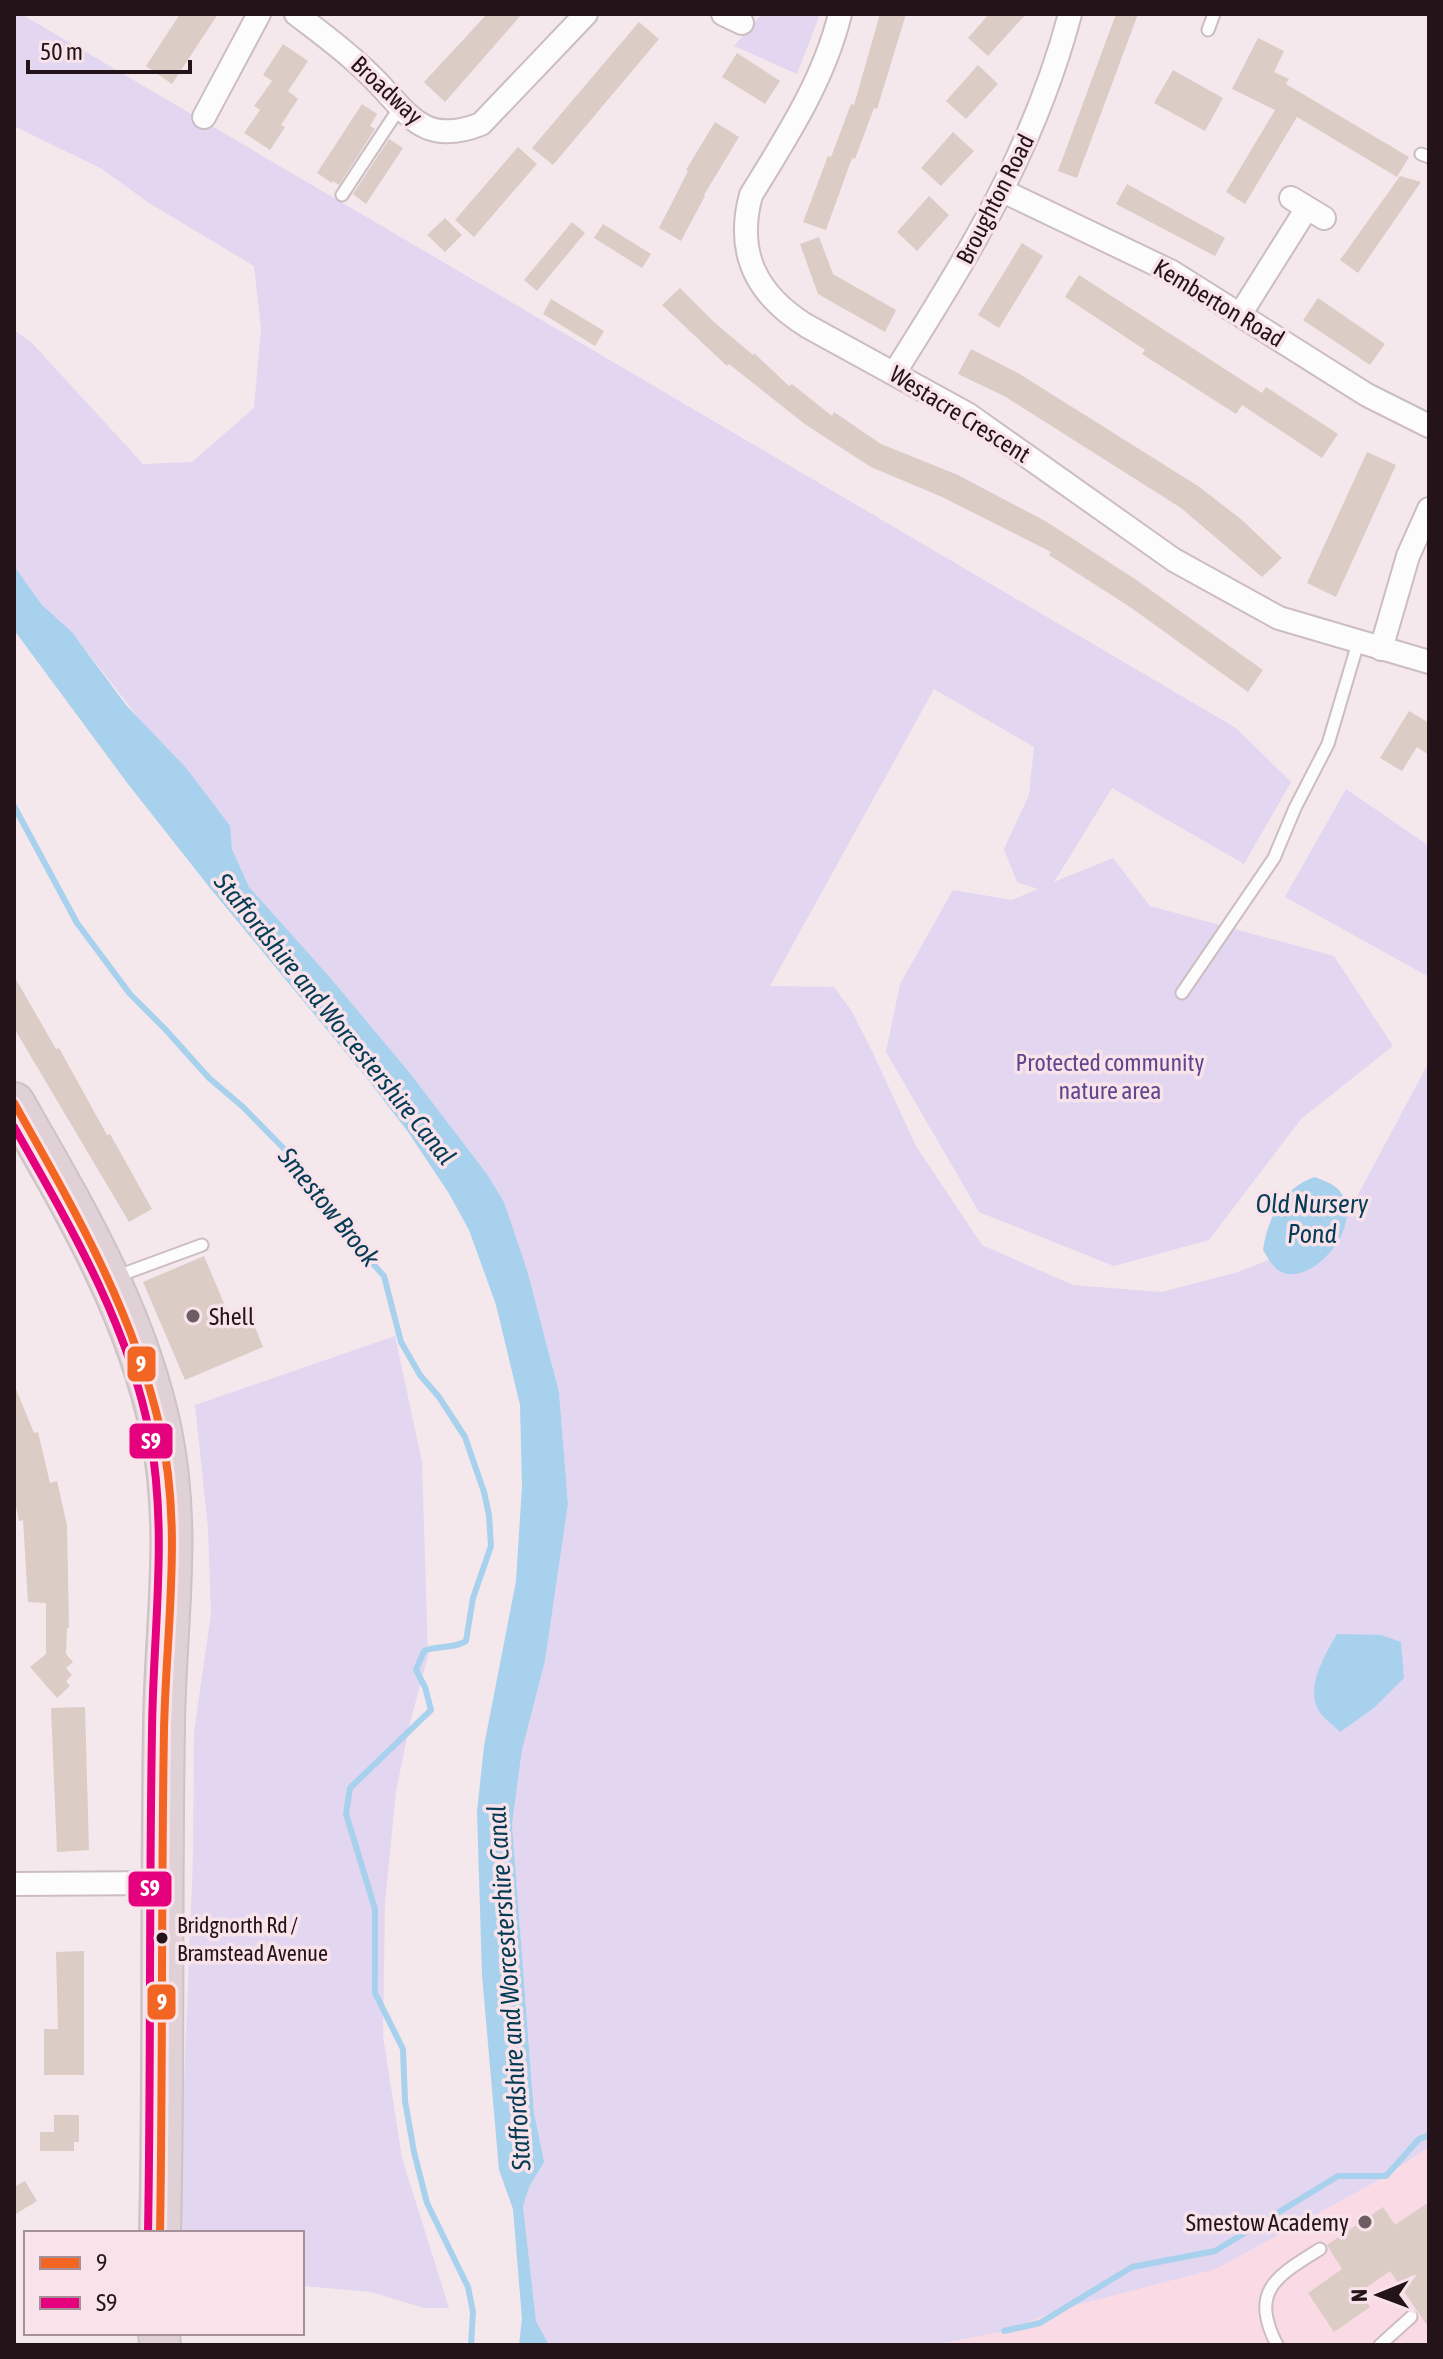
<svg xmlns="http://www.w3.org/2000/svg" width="1443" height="2359" font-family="'Asap Condensed',sans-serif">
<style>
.built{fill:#fadae4}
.green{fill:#e2d6f0}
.water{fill:#a8d1ee}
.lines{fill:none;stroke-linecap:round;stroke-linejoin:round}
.stream{stroke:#a8d1ee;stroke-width:6}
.building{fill:#dcccc6}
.lane-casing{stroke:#ccbdc2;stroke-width:15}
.street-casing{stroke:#ccbdc2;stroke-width:26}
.highway-casing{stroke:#cbc3c5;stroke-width:44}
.lane{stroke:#fdfcfc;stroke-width:11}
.street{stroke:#fdfcfc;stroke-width:22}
.highway{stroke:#dfd1d6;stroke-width:40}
.bus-1-casing{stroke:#f9e3ea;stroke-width:14}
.bus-2-casing{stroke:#f9e3ea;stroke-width:14}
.bus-1{stroke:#f26522;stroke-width:8}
.bus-2{stroke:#e5007d;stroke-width:8}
.poi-dot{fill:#6d5e63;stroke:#f9e3ea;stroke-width:3}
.bus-dot{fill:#241319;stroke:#f9e3ea;stroke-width:3}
.labels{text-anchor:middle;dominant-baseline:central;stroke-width:7;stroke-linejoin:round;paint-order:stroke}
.bus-label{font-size:22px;fill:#241319;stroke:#f9e3ea;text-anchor:start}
.street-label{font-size:24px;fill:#241319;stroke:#f9e3ea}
.park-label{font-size:24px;fill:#5f478f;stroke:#f9e3ea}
.poi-label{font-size:24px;fill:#241319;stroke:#f9e3ea;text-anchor:start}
.water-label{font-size:26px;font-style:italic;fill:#053b55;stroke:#f9e3ea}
.line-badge{stroke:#f9e3ea;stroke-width:3}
.badge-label{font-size:22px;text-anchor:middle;font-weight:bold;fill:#fff}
</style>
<rect width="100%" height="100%" fill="#f4e8ec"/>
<path class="built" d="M1429,2147V2345H934L1004,2331L1065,2308L1216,2269L1386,2176Z"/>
<path class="green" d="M14,14H21L1236,728L1291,782L1244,864L1112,788L1054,882L1113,858L1150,906L1334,956L1393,1046L1301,1119L1209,1240L1114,1266L979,1212L886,1052L900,984L953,890L1012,900L1038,889L1017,882L1004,849L1029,795L1034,747L934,689L770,986L834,987L851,1010L871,1049L916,1146L982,1245L1073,1285L1161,1292L1235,1273L1337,1234L1429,1062V2147L1386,2176L1216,2269L1065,2308L1004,2331L934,2345H549L536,2321L523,2206L530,2185L543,2162L534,2113L512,1824L522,1750L545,1661L568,1504L559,1392L527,1271L504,1202L487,1174L409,1072L328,975L249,887L232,849L229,835L72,632L42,605L14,566V330L31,342L143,464L192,462L254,408L261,328L254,266L149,203L102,169L14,126Z
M762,14H820L797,74L734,46Z
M1346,789L1429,846V977L1285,897Z
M395,1336L422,1462L428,1656L411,1719L396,1791L385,1902L383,2036L402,2158L449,2308H424L371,2292L302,2286V2233H178L193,1857L194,1732L211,1614L208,1528L195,1405Z"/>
<path class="water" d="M14,566L42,605L72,632L126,705L187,769L230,826L232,849L249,887L328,975L409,1072L487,1174L504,1202L527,1270L559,1392L568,1504L545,1661L522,1750L512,1824L534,2113L544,2162L530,2185L523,2206L536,2321L549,2345H519L522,2319L513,2209L499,2170L482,1975L477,1812L484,1746L516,1581L522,1486L520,1405L496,1305L469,1230L448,1192L408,1132L365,1076L210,888L128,784L14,630Z
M1315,1177C1322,1180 1331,1183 1337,1188C1371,1221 1310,1292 1278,1270C1272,1266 1267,1256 1263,1250C1267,1220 1283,1187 1315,1177Z
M1337,1634L1381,1635L1401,1642L1404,1678L1374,1708L1340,1732C1334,1726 1326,1720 1321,1714C1303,1690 1325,1655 1337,1634Z"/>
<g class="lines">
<path class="stream" d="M14,806L77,923L130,994L165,1029L209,1078L243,1107L300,1165L355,1244L384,1276L401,1342L420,1375L439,1397L465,1437L484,1492L489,1515L491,1546L473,1598L466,1641C455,1649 437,1645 424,1651L416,1670L425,1687L431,1710L350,1788L346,1814L375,1909V1993L403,2049L405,2101L414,2152L427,2203L468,2287L473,2312L471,2345
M1004,2331L1040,2323L1132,2267L1215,2251L1338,2176H1386L1419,2139L1429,2135"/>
</g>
<path class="building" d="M180,14H218L172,84L146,66Z
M487,14H522L445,102L424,82Z
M880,14H906L877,109L874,108L855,159L852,158L826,230L803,222L828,156L831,157L851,104L854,105Z
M989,14H1026L988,56L968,38Z
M1116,14H1138L1077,178L1058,171Z
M639,22L659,39L553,165L532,148Z
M1258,38L1284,51L1274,72L1289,79L1286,84L1409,157L1397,177L1297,117L1245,204L1226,192L1275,110L1232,89Z
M283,44L308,61L288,91L298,99L281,125L285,127L270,150L244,133L260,110L254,106L272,81L263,75Z
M737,53L780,81L765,104L722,77Z
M978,65L998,84L966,119L946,101Z
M1173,70L1223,98L1205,131L1154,103Z
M362,104L377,114L370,126L375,129L339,185L333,181L332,183L317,173Z
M715,122L739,137L704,195L705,196L681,241L659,228L688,171L686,170Z
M953,132L974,151L941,186L921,168Z
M389,139L403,148L366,204L353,194Z
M518,147L537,164L474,237L455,220Z
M1400,176L1421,182L1358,273L1340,260Z
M1127,184L1225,238L1215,256L1116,204Z
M929,196L949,215L917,251L897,232Z
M445,218L462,235L445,252L427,235Z
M572,222L585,233L537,291L524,280Z
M603,224L651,254L642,268L594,238Z
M819,237L833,274L896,310L885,332L818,294L800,244Z
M1022,243L1043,256L999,328L978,315Z
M1079,275L1262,393L1266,387L1338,434L1322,458L1242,405L1236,414L1142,354L1145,350L1065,297Z
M680,288L715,323L753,355L754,353L789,386L792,384L832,416L834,412L881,444L958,475L1047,522L1135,579L1263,670L1248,692L1130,607L1049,555L1051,552L942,497L871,467L806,425L729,364L727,366L662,305Z
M1318,298L1385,344L1370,365L1303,320Z
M551,299L604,331L595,346L543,314Z
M971,349L1018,373L1198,486L1242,520L1282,558L1262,577L1181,508L1004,396L958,374Z
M1367,452L1396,465L1336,597L1307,583Z
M1409,711L1429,723V755L1417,747L1402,771L1380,758Z
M14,976L56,1049L59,1048L107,1135L110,1134L152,1209L129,1222L14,1028Z
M204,1256L231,1320L249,1312L263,1347L185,1380L143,1282Z
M14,1384L34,1433L38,1432L50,1483L57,1481L67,1525L69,1628H67L66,1654L73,1662L66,1668L72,1675L66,1681L70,1686L57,1698L30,1667L46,1654V1603L28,1602L23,1520L19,1521L14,1497Z
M85,1707L89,1850L57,1852L51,1708Z
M84,1951V2075H44V2029H58L56,1952Z
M54,2115H79V2142H74V2151H40V2132H54Z
M25,2181L37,2201L14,2215V2187Z
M1429,2202V2328L1390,2271L1360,2292L1370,2307L1334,2332L1308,2293L1342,2269L1327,2245L1383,2207L1395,2225Z"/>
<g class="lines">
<defs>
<path id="lane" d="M1208,30L1214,14
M1421,154L1429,157
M342,195L400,107
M1182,993L1274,858L1295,808L1328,744L1358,643
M115,1277L202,1245
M1277,2345C1249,2290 1277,2276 1320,2249
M1380,2345L1411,2317"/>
<path id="street" d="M296,14C321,33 346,51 368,73C407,110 420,148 481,124L586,14
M723,14L742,23
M840,14C824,80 786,138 751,195C735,254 757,295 807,326L969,415L1174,560L1279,618L1429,662
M204,117L259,14
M1003,191L1172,272L1367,395L1429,426
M1291,198L1324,218
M1241,313L1307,208
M895,372C969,254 1034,150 1070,14
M1381,649L1408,556L1429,509
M14,1884L164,1883"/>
<path id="highway" d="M14,1103C74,1208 136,1311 161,1431C182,1534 165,1624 164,1726C161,1895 164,2064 160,2233
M159,2333L160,2345"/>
</defs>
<use href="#lane" class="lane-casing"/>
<use href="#street" class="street-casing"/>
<use href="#highway" class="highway-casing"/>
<use href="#lane" class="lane"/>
<use href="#street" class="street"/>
<use href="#highway" class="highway"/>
<defs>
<path id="bus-1" d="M14,1103C73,1207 133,1310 160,1428C183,1527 166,1630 164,1730C161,1898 163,2065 160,2233"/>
<path id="bus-2" d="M14,1127C69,1224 129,1325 150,1436C168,1534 153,1632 152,1731C149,1898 151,2066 148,2233"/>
</defs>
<use href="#bus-1" class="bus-1-casing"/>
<use href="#bus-2" class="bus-2-casing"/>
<use href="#bus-1" class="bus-1"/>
<use href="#bus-2" class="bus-2"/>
</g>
<g class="poi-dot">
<circle cx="193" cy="1316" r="8"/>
<circle cx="1365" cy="2222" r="8"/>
</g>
<circle class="bus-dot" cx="162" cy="1938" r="7"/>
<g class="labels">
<g class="bus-label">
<text x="177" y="1925">Bridgnorth Rd /<tspan x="177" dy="28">Bramstead Avenue</tspan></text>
</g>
<g class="street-label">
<text transform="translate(387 90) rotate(43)">Broadway</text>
<text transform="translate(995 199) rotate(-63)">Broughton Road</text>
<text transform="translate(1219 303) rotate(31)">Kemberton Road</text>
<text transform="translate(960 414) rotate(32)">Westacre Crescent</text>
</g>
<g class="park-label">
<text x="1110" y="1062">Protected community<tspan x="1110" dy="28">nature area</tspan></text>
</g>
<g class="poi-label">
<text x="209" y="1316">Shell</text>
<text x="1349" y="2222" text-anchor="end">Smestow Academy</text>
</g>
<g class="water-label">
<text transform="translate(335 1019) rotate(51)">Staffordshire and Worcestershire Canal</text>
<text x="1312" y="1204">Old Nursery<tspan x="1312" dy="30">Pond</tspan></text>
<text transform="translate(329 1207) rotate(51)">Smestow Brook</text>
<text transform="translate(509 1988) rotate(-94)">Staffordshire and Worcestershire Canal</text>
</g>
</g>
<g class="line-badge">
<rect x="126" y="1345" width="31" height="38" rx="8" fill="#f26522"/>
<rect x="128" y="1422" width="46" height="38" rx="8" fill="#e5007d"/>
<rect x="127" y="1870" width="46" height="38" rx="8" fill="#e5007d"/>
<rect x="146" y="1983" width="31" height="38" rx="8" fill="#f26522"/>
</g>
<g class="badge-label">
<text x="141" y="1372">9</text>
<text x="151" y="1449">S9</text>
<text x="150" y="1896">S9</text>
<text x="162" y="2010">9</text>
</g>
<rect width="1443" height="2359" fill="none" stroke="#241319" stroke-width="32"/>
<rect x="24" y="2231" width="280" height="104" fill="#f9e3ea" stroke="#a49096" stroke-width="2"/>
<rect x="40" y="2257" width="40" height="12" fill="#f26522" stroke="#a49096" stroke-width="2"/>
<text x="96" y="2271" font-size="24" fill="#241319">9</text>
<rect x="40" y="2297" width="40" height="12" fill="#e5007d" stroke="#a49096" stroke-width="2"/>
<text x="96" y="2311" font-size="24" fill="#241319">S9</text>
<g transform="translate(1379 2295) rotate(269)" stroke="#f9e3ea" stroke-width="6" paint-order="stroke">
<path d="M0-6L14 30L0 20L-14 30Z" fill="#241319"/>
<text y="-12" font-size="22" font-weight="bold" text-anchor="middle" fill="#241319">N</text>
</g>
<path d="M28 60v12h162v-12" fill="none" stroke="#241319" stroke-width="4"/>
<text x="40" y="60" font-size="24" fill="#241319" stroke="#f9e3ea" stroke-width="6" paint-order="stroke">50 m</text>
</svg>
